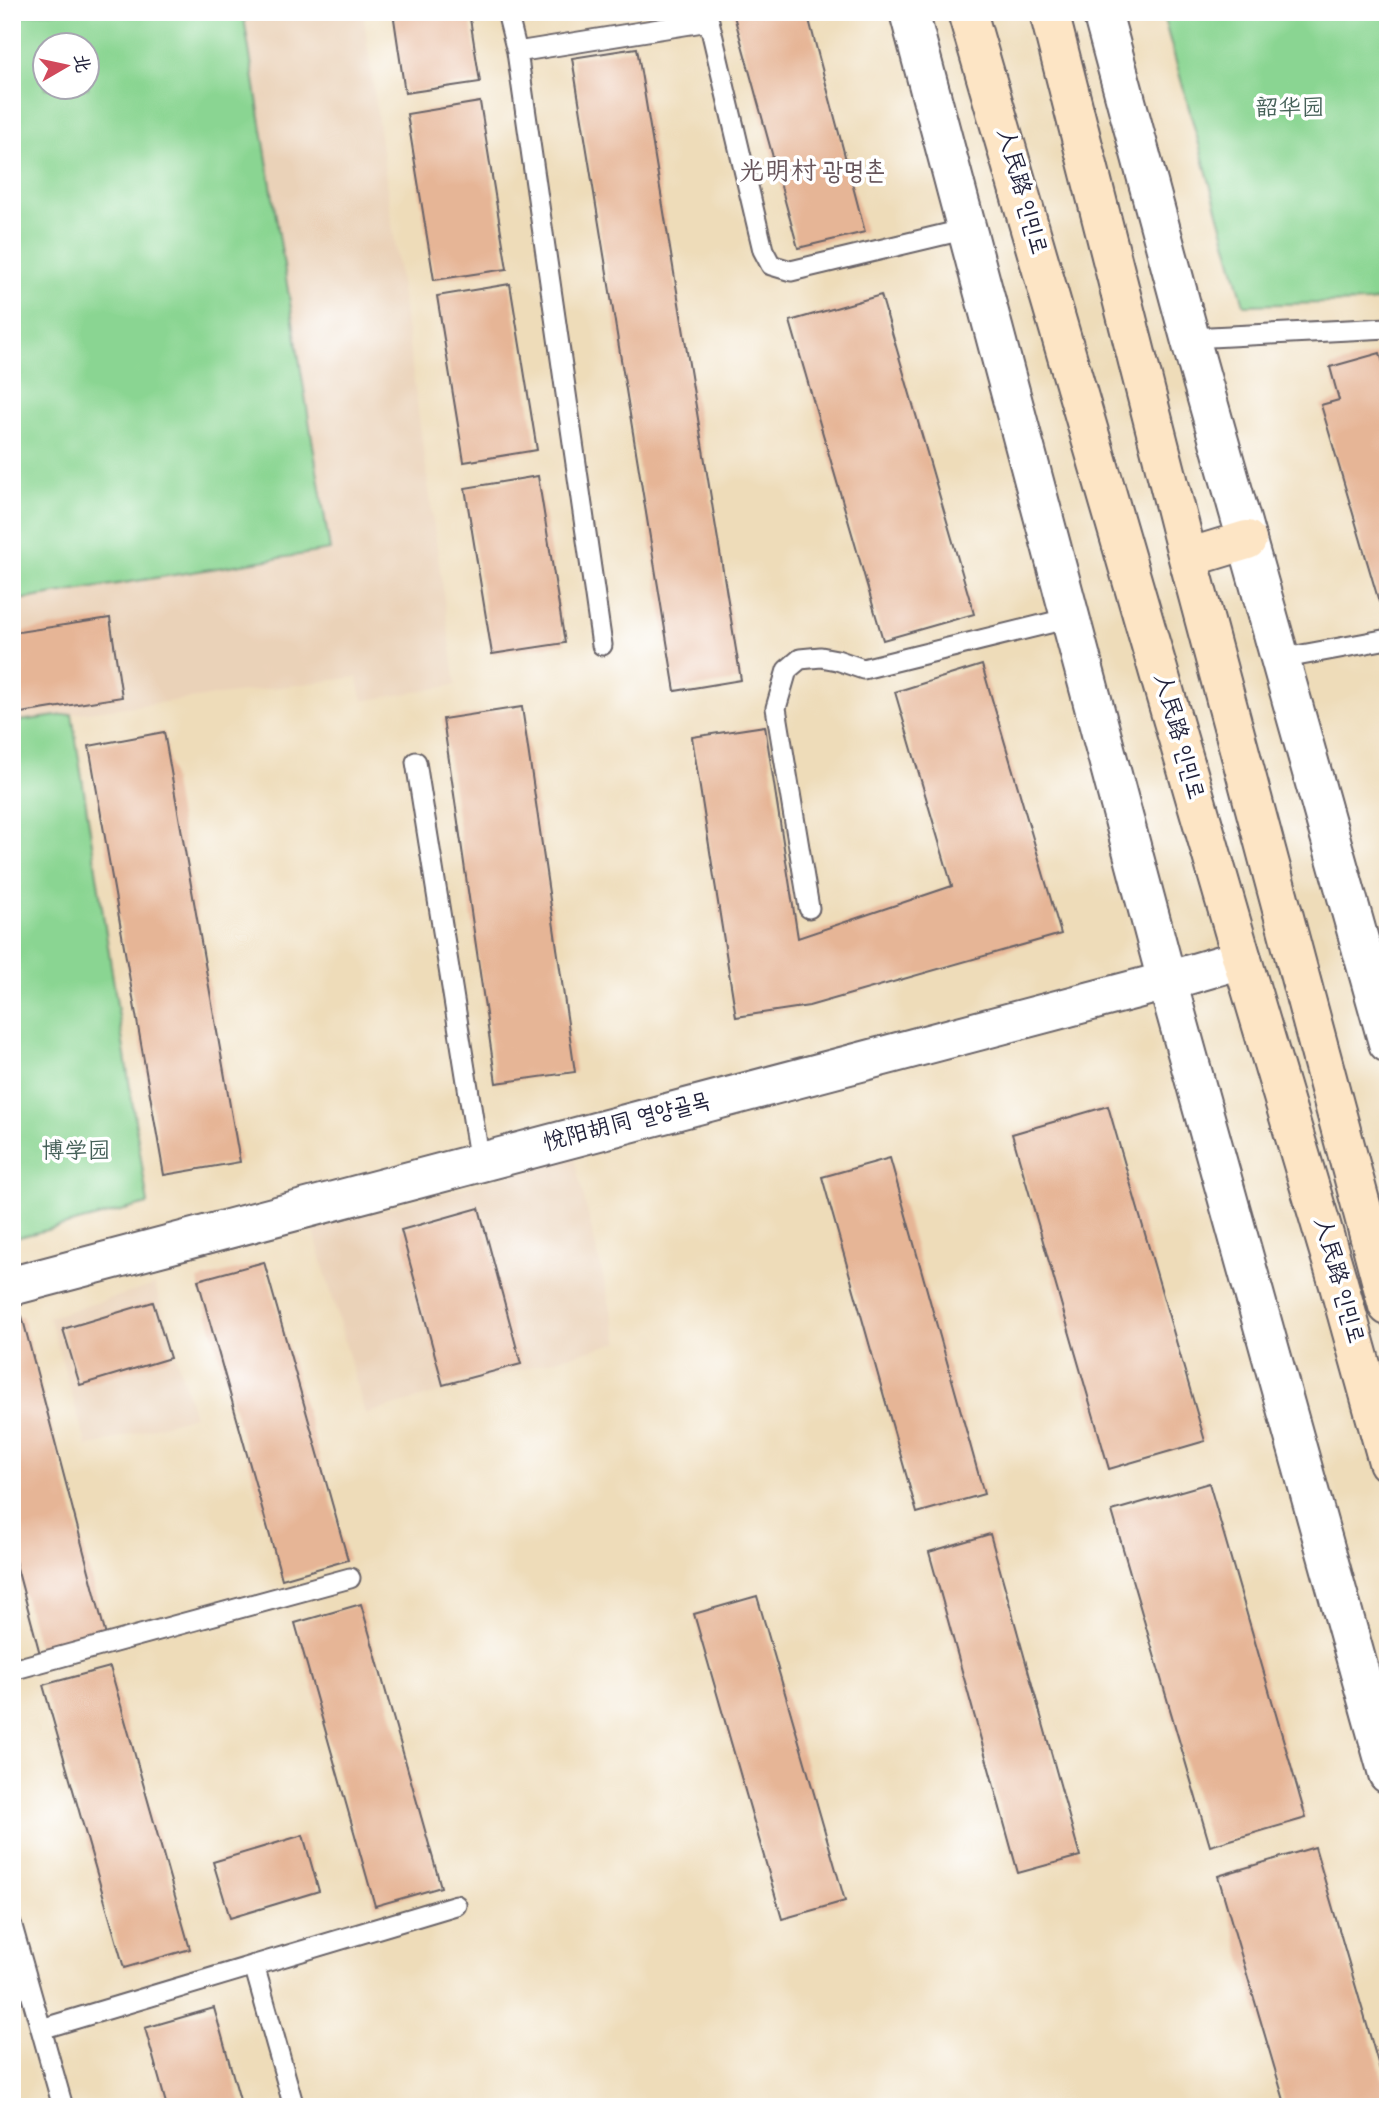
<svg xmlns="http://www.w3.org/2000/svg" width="1400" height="2119" font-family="Dekko,'LXGW WenKai TC','Poor Story',sans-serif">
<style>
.built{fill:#ead2b8;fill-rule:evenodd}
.green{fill:#8ad592;stroke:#567c66;stroke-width:2;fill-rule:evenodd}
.building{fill:#e6b596}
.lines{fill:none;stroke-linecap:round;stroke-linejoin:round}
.service-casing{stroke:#696367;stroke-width:23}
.minor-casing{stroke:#696367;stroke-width:42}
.tertiary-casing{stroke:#696367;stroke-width:42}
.secondary-casing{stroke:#696367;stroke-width:42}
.service{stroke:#fff;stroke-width:19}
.minor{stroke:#fff;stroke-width:38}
.tertiary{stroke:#fff;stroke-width:38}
.secondary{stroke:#fde5c5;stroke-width:38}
.labels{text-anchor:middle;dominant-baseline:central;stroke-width:7;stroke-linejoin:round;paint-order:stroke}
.park-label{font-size:23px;fill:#466159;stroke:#fff}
.street-label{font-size:23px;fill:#22223b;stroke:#fff}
.quarter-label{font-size:26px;fill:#67555b;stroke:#fff}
</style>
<rect width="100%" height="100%" fill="#fff"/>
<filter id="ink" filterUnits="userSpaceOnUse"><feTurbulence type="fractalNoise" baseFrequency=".0143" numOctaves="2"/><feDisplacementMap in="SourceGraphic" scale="14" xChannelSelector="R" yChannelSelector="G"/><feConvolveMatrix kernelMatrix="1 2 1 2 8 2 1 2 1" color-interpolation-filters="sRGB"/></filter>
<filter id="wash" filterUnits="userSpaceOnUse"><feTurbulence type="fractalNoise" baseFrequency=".00686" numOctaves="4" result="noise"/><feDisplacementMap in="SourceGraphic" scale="28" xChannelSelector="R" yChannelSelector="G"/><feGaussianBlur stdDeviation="1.57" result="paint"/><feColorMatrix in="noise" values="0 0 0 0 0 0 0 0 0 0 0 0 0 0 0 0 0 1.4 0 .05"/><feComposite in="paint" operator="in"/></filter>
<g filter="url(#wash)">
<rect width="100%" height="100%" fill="#eedcb9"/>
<path class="built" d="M12,12H363L456,685L363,701L357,677L12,722ZM46,46H88V88H46Z
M574,1157L619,1342L365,1414L313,1229Z
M155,1285L194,1416L87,1447L49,1317Z"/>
<path class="green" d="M44,12H243L330,550L12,601V17ZM46,46H88V88H46Z
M1162,12H1388V299L1368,302L1244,305Z
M72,714L148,1204L12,1239V722Z"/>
<g id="blocks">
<path class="building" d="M393,12H469L480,82L405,93Z
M733,12H807L865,232L798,248Z
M637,48L741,680L675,691L572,58Z
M480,102L507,269L434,280L407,114Z
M510,284L537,450L464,462L437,296Z
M881,295L974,614L883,640L790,321Z
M1380,353L1385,369H1388V599L1379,602L1321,405L1339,400L1330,367Z
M538,476L565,643L492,654L465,488Z
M110,618L122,697L21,713L12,655V633Z
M982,665L1061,934L809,1006L736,1017L692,737L765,726L798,938L952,886L895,692Z
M522,707L575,1072L496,1083L443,719Z
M164,732L240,1162L164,1175L89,746Z
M1108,1106L1205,1441L1109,1469L1012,1134Z
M890,1158L984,1494L917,1513L822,1177Z
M479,1208L521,1364L443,1385L401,1230Z
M264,1262L348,1560L282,1579L198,1280Z
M153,1302L170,1358L80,1385L63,1329Z
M22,1316L106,1636L40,1654L12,1549V1319Z
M1209,1483L1306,1818L1210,1846L1112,1511Z
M990,1534L1080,1856L1018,1873L929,1552Z
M757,1596L845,1901L782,1919L694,1614Z
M361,1604L441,1887L375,1906L295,1623Z
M110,1667L190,1949L124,1968L43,1685Z
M303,1835L319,1891L230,1918L213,1862Z
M1315,1847L1388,2097V2107H1286L1218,1876Z
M214,2008L242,2107H167L145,2028Z"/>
</g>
</g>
<g filter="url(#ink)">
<use href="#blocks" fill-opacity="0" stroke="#696367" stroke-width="2"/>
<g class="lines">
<defs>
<path id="service" d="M507,12L517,52L602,645
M517,52L709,21L763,250L771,265L791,271L967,229
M1190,338L1388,328
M1280,659L1388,639
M416,762L480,1163
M809,908L776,708L787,670L800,659L821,657L837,660L863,669L1070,618
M12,1670L350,1578
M12,1926L63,2107
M254,1965L294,2107
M41,2029L456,1905"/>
<path id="minor" d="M12,1286L1167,981L1242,959"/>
<path id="tertiary" d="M909,12L1167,981L1388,1774
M1102,12L1190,338L1388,1043"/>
<path id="secondary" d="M967,12L1242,959L1338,1282L1388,1462
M1049,12L1188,558L1388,1306
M1188,558L1247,540"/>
</defs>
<use href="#service" class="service-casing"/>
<use href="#minor" class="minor-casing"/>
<use href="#tertiary" class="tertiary-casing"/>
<use href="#secondary" class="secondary-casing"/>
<use href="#service" class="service"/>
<use href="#minor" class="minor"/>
<use href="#tertiary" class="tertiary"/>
<use href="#secondary" class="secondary"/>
</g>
</g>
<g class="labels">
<g class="park-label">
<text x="1290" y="110">韶华园</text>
<text x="76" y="1153">博学园</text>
</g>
<g class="street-label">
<text transform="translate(1020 192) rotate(74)">人民路 인민로</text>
<text transform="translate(1177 737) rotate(74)">人民路 인민로</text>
<text transform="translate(627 1124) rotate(-15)">悦阳胡同 열양골목</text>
<text transform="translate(1337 1281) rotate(74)">人民路 인민로</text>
</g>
<g class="quarter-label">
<text x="812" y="173">光明村 광명촌</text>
</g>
</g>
<rect width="1400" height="2119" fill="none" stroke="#fff" stroke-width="42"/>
<g transform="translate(66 66) rotate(81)"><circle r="33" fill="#ffffff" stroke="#a7a7b1" stroke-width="2"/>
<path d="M0-5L12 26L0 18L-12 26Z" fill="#d1495b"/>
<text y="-10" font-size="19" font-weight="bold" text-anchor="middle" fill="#22223b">北</text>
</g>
</svg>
